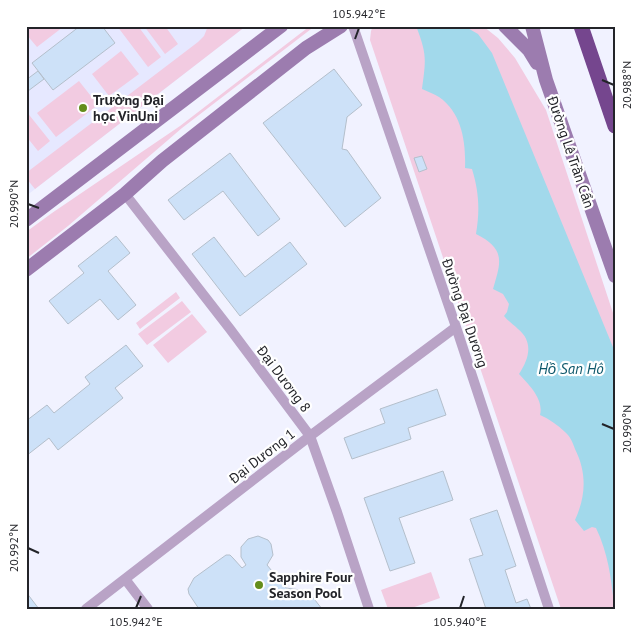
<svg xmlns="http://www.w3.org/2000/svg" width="641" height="635" font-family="'PT Sans',sans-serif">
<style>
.built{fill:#e6e8ff}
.green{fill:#f2cbe1}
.water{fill:#a2d9eb}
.building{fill:#cde1f8;stroke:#b4bfcb}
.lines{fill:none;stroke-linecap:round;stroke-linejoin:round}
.street{stroke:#b9a3c6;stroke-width:10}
.secondary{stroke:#9c7caf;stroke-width:14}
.highway{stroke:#75468e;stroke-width:15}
.ticks{fill:none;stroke:#232429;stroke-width:2}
.poi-dot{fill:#648d1b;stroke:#fff;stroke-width:2}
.labels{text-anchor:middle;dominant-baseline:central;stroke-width:4.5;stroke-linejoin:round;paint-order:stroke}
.poi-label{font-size:14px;font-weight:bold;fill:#232429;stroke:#fff;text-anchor:start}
.street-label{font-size:14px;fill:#232429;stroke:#fff}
.water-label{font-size:15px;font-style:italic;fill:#0f596c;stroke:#fff}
.neatline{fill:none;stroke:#232429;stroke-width:2}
.ticks-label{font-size:12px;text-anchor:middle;fill:#232429}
</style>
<rect width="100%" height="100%" fill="#f1f2ff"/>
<path class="built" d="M26,26H246L26,196Z"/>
<path class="green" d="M26,26H63V27L37,47L26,34Z
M117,26H138L161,57L148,67Z
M144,26H165L178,44L165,54Z
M208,26H246L35,189L26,178V173L198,42L204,36Z
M310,26H315L182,128L68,226L26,259V232L52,213L180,126Z
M373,26H483L498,38L515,58L546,110L615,319V609H561L370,40L371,31Z
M121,51L139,74L109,96L92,74Z
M79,81L98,105L56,137L37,113Z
M26,111L50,141L38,151L26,136Z
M176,292L180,298L140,329L136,323Z
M182,301L191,312L147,345L138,334Z
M192,314L207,332L168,363L153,345Z
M431,572L440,598L409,609H388L381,590Z"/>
<path class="water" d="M416,26H464L478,34L492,53L615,352V609H613L614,604C611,577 608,553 596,528L592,527L584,531L575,520C586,496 587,473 575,449C573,443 570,436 565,432C558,425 549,419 540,415C544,399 529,385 519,374C529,359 534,342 518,329C513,324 508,321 504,316L507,312L509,304L503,294L493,289C501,262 506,249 476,234C480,210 479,192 472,169L465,168C466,142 462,113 439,97C434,94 427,91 422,89C426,59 427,54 416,26Z"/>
<path class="building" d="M80,26H102L115,43L53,90L32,63Z
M334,69L362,105L347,117L342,149L347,150L381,198L345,227L263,123Z
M38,71L44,79L28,91L26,80Z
M230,153L280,219L258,236L223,191L184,220L168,200Z
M422,156L427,169L419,172L414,158Z
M116,236L130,253L108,271L136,305L118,320L100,299L68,324L49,301L84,273L78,266Z
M214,237L245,277L290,242L307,264L240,316L192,254Z
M126,345L143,366L115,388L123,398L58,450L49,438L26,456V421L47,405L54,413L90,384L85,377Z
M437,389L446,415L408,428L411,439L352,459L344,438L385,423L380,409Z
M443,471L453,500L399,518L415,563L390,571L364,498Z
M497,510L516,566L505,570L516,603L527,599L531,609H486L469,559L483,555L470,519Z
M258,536L268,540L271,544L273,555L267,565L286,588L308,591L322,609H199L189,594L188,589L194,578L226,555H230L233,558L242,568L246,565L241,557V547L248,539Z
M26,592L39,609H26Z"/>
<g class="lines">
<path class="street" d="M353,26L456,327L549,609
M125,194L230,329L310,436L337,512L369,609
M125,579L148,609
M86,609L310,436L456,327"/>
<path class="secondary" d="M505,26L529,50L537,63
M532,26L546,80L615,276
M26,220L281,26
M26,270L125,194L162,161L306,48L341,26"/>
<path class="highway" d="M581,26L615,126"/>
</g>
<path class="ticks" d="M355,39L359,28M602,80L614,85M28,204L39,208M602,424L614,429M28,548L39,553M136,608L141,596M460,608L464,596"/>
<g class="poi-dot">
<circle cx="83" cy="108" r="5"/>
<circle cx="259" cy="585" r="5"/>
</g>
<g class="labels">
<g class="poi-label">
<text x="93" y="100">Trường Đại<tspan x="93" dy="16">học VinUni</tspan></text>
<text x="269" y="577">Sapphire Four<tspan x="269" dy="16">Season Pool</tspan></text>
</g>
<g class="street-label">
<text transform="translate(571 152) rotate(71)">Đường Lê Trần Cẩn</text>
<text transform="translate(465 313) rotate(71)">Đường Đại Dương</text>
<text transform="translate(284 379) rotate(53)">Đại Dương 8</text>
<text transform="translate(262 456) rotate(-38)">Đại Dương 1</text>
</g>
<g class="water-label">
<text x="571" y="368">Hồ San Hô</text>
</g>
</g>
<rect width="641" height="635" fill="none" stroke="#ffffff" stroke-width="55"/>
<rect x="28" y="28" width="586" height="580" class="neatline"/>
<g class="ticks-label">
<text x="359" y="18">105.942°E</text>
<text transform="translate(627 85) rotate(-90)" y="4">20.988°N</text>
<text transform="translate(14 204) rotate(-90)" y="4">20.990°N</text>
<text transform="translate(627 429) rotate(-90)" y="4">20.990°N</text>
<text transform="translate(14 548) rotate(-90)" y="4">20.992°N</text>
<text x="136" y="626">105.942°E</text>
<text x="460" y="626">105.940°E</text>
</g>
</svg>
